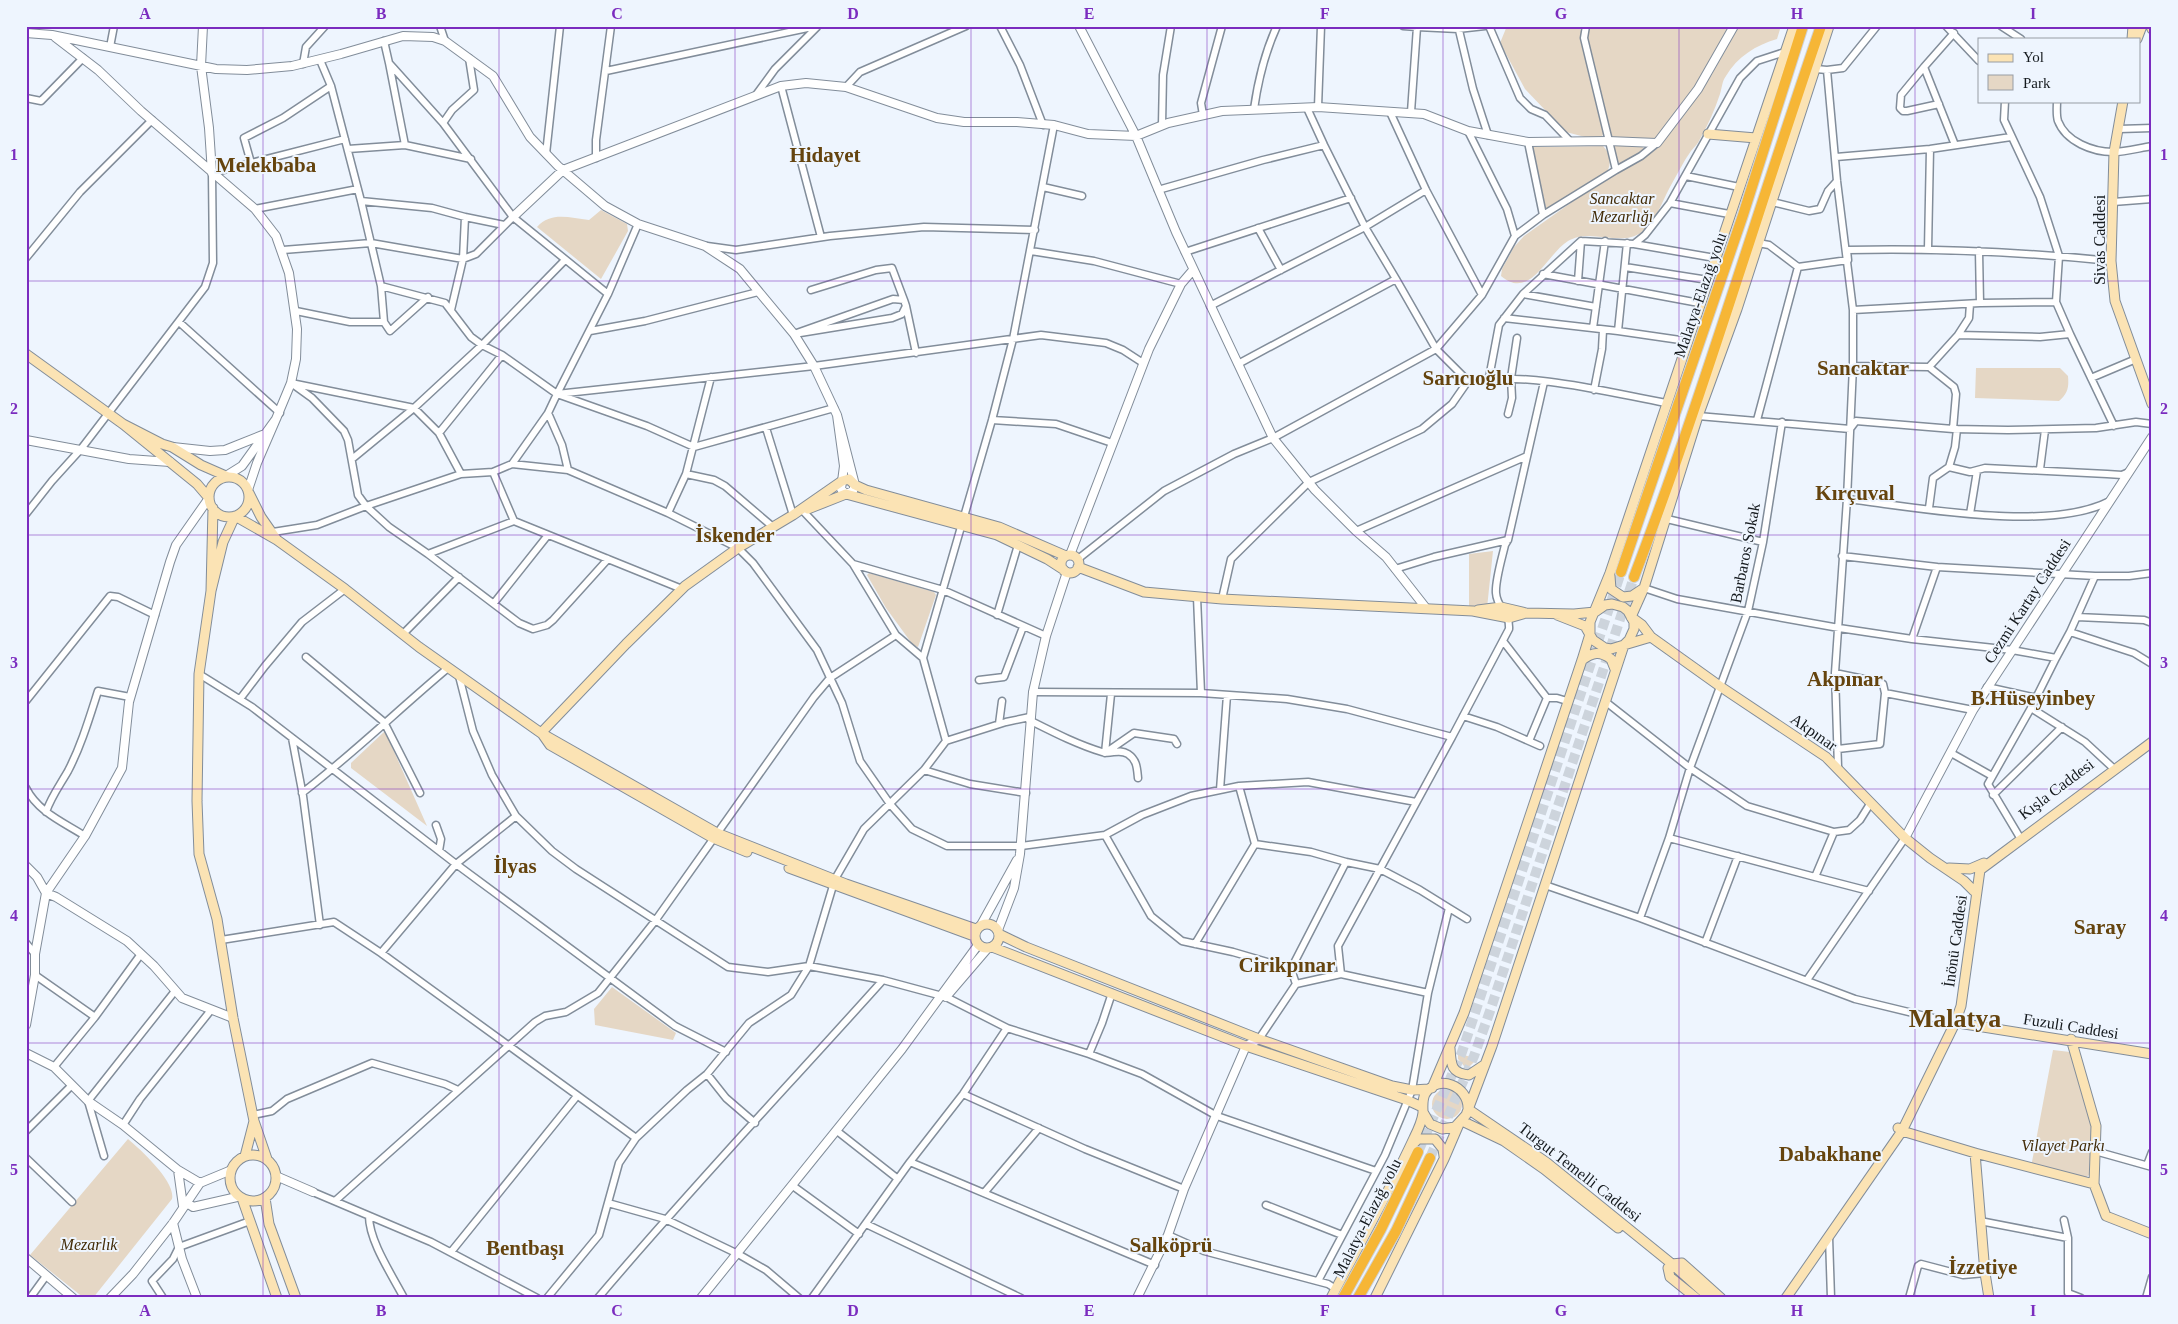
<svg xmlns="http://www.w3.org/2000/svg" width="2178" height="1324" font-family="Georgia,serif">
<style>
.green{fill:#e5d7c5}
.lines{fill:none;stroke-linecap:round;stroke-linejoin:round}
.trunk-tunnel{stroke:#cdd4dc;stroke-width:10;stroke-dasharray:10 5;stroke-linecap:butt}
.minor-casing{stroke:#828d9a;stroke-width:9}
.tertiary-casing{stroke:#828d9a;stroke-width:10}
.secondary-casing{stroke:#828d9a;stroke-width:11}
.trunk-casing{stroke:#d0d1d2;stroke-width:12}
.minor{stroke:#fff;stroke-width:6}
.tertiary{stroke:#fff;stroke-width:8}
.secondary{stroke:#fbe3b4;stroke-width:9}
.trunk{stroke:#f6b636;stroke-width:10}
.grid{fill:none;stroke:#7b2cbf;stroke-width:1;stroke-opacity:0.55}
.labels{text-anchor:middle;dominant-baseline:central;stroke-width:4;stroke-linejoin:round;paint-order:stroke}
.park-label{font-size:16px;font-style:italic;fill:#432c08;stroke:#eef5fe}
.street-label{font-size:16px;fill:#151a1e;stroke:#eef5fe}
.district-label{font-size:21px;font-weight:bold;fill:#65440e;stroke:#eef5fe}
.town-label{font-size:26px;font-weight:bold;fill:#65440e;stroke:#eef5fe}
.neatline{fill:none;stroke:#7b2cbf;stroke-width:2}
.grid-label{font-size:16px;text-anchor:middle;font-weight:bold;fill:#7b2cbf}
</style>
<rect width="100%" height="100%" fill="#eef5fe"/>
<path class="green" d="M1507,26H1580L1589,76L1604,131L1602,137L1596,139L1585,137L1566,132L1525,89L1500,43Z
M1590,26H1730L1690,95L1657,138L1649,140L1612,137L1586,39V34Z
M1739,26H1781L1777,39C1756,45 1737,57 1726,76C1722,81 1722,88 1720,94C1715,109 1708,125 1700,139C1698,144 1694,147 1691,151C1683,162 1677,175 1670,187C1662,202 1656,221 1642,232C1620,248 1591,227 1568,241C1546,255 1530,301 1501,276L1502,269L1514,247L1524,236L1579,197L1654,151L1711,76Z
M1617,144L1640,146L1646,149L1620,164C1615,159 1615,153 1615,146Z
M1603,146C1610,153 1612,163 1607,172L1546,209L1532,147Z
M601,210L627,224L628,231L601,279L537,227C551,211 570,218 589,220Z
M1976,368H2060L2068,376C2069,387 2068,393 2059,401L1975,398Z
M1493,551L1487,608L1469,606V554Z
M869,573L934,592L936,595L918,647L913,645L886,608L867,575Z
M385,731L427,826L351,768V763Z
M612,987L676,1033L673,1040L595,1025L594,1009Z
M2053,1050L2070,1052L2092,1127L2089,1175L2085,1178L2031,1167Z
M1458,1053L1477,1059L1470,1066H1464L1458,1059Z
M1432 1104a15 15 0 1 1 30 0a15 15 0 1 1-30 0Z
M128,1139C141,1150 176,1182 172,1199L93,1298H84L30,1255Z"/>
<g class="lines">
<path class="trunk-tunnel" d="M1418,1152L1462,1052L1621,572
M1430,1158L1474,1056L1490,1011L1634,577"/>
<defs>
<path id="minor" d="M440,26L445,41
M1000,26L1020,65L1043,125
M1403,26L1417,27L1411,112
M1458,26L1473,89L1488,135
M1489,26L1520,98L1531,109L1545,115L1570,141
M1586,26L1584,38L1616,170L1641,156L1657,143
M1946,26L1979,61
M2001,26L2021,39
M1417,27L1458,29L1485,26
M1954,33L1924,67L1955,145
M384,41L389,63L443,123L513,217L608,294
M110,47L114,26
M320,60L331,86L361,201L381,286L445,303L471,337L482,345L502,355L557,394L814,366L1041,335L1106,343L1123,350L1143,363
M389,63L405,145
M303,64L306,47L325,26
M1924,67L1901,95L1900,108L1903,111H1907L1939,104
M1816,69L1827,70L1837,181L1853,310V366L1847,499L1835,673L1838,767
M1827,70L1843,68L1877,26
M606,71L817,26
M781,86L821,237
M846,87L860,72L966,26
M756,95L775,69L817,27
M26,98L41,101L83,58
M2057,101C2057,107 2056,115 2058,121C2066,142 2093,152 2113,152C2126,152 2139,148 2152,146
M1318,107L1321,26
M1307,108L1324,145L1365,227L1426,190
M1254,109C1258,81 1265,52 1277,26
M1390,112L1426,190L1482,295
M1203,115L1201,103L1222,26
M443,123L452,110L474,90L469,58
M1162,125L1163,75L1171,26
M2119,129L2152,128
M1468,131L1507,209L1515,236
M1528,142L1543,215L1616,170
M348,149L405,145L471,159
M546,154L560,26
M1836,157L1930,149L2011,137
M596,158V140L611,26
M251,163L244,138L283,118L331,86
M1686,176L1739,187
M1043,187L1082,196
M1158,190L1263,160L1324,145
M361,201L432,208L465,217L463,259L451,310
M1772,202L1809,211L1820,209L1828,191L1837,181
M2113,202L2152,199
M1670,203L1729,214
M255,209L358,189
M465,217L504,225
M1258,228L1281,270
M1627,243L1618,331L1687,341
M1758,243L1769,245L1798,267
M1634,244L1715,258
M707,246L736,250L830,236L924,227L1035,230
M1928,249L1930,149
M283,250L371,243L463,259L476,254L513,217
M1031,251L1094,261L1181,284
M1979,251L1980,303
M1185,252L1351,198
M26,258L80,192L152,120
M1625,267L1708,280
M1543,274L1699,303
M1396,279L1436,349L1468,381C1532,372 1602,391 1666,403
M1578,281L1581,241
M811,290L876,270L892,268L904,300
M1523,294L1596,307
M893,299L904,300L906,306L902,314L892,318L794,334Z
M906,306L916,353
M1210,306L1365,227L1396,279L1238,364
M1853,310L1980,303L2056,302
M296,311L350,322H384L381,286
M1504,318L1618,331
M179,322L280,413
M384,322L390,331L428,297
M1593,328L1605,241
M590,331L645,321L758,292
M2070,334L2114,426
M1958,335L1969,318L1970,304
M1853,366L1929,367L1954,387L1956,394L1953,429
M1929,367L1958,335L2040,337L2070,334L2056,302L2059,256L2040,197L2004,120L2005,101
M1489,378L1499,325L1523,294L1581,241L1634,244L1645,235L1670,203L1740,78L1757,61L1788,51
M2091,378L2136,359
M291,383L414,408L482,345L565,260
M294,385L312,398L344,431L348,440L358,495L366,506L389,527L428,554L514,521
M1594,390L1602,349L1603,330
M557,394L608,294L638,224
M1508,414L1512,398L1511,378L1517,338
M1698,416L1850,429
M992,420L1056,424L1112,443
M1757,420L1798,267L1848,260L1847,250C1935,248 2023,252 2111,261
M766,428L793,515
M1850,429L1856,421L1953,429L2008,430L2096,428L2136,422L2152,424
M1957,429L1955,447L1949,467L1970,472L1985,468L2107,474L2122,475L2129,472
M439,433L502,355
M512,464L548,413
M2040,469L2045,430
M568,470L562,445L548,413L557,394L647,426L694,447L834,408
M493,472L514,521L682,589
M461,474L493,472L512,464L568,470L668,513L738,548L753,563L817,650L842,703L860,761L890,804L912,829L947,846H1021L1105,835L1151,916L1182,941L1233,952L1291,969L1346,862L1380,869L1452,737
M686,474L714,480L725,486L773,527
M1847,499C1916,507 2049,533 2110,501
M1929,508L1933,478L1949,467
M803,511L853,564L943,590L1046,636
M668,513L686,474L711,377
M26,514L52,481L81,449L205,287L213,263L212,173L345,139
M1970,514L1977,471
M1667,519L1763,542
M1356,531L1527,456
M273,532L317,525L366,506L461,474L439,433L414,408L352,459
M428,554L519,623L533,629L547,625L553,620L608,559
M1842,556L1937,567
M1078,559L1164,491L1234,454L1273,438L1436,349L1482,295L1515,236L1543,215
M853,564L896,635L923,658
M1395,569L1434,557L1508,540
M1644,588L1677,599L1839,628L1912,639L2012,650L2056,658L2070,632L2134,653L2152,664
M1197,597L1201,693
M1222,599L1231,559L1309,482L1422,429L1452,404L1468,381
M494,603L548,535
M997,615L1018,545
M2077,617L2144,620L2152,623
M2070,632L2095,576
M403,634L459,577
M1912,639L1937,567L2095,576H2129L2152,573
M1503,641L1547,698H1557L1567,701
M306,657L384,722L420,793
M1835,673L1878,682L1883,684L1885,693L1973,710
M199,674L252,707L456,864L675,1026L726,1052
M459,676L473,731L492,775L516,816L552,851L576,869L728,967L768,972L809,966L835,879L864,829L924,770L946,741L1006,722L1030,717
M979,680L1004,677L1023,627
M1987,687L2037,698
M1033,692L1201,693L1287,699L1347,709L1452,737L1509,629C1510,611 1497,609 1496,593C1495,581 1502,558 1505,545L1508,540L1544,382
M240,699L265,666L302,622L345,589
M26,701L110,596L118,597L155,615
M1606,702L1690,768L1747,806L1834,832L1849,830L1860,820L1870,804
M2031,708L2085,742L2112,767
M1463,716L1497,727L1540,746
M1029,720C1053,732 1076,744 1102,752C1111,755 1119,748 1128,754C1137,760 1137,768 1138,778
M999,724L1002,701
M292,738L303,796L320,925
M946,741L923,658L992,420L1013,339L1054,125
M1529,741L1547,698
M1838,749L1880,744L1885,693
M1108,751L1134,733L1174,739L1177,744
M1105,753L1111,694
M1951,753L1992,776
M924,770L970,784L1026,793
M1239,786L1255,844L1311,852L1346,862
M26,788C38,812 63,822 85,836
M1220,790L1227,695
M302,793C353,754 399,709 448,668
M1993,795L2062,727
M46,812C51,797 60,785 68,771C81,746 89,719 98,691L130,697
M436,825L441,839L439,851
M1105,835L1142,815L1191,796L1239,786L1308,782L1416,802
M2019,836L1988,784L2031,708L2056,658
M1669,838L1815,877L1834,832
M1815,877L1869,891
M1545,885L1640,918L1855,999L1950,1022
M1449,908L1467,919
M1640,918L1669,838L1690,768L1748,611L1763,542L1782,422
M221,940L334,922L381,953L636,1138
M26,943L35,954
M1705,943L1738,856
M1195,944L1255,844
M381,953L456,864L516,816
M1291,969L1296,984
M35,975L95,1017
M1807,980L1905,838
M1259,1039L1296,984L1341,974L1428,993
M1089,1054L1142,1074L1217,1116L1376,1171
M54,1067L95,1017L141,954
M707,1074L726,1098L755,1123
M963,1094L1085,1149L1184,1189
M253,1115L272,1111L287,1099L372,1063L445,1084L458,1090
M123,1125L140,1099L211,1010
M26,1131L72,1085
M837,1131L898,1179
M2095,1151L2152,1167
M104,1156L88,1101L175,991
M26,1158L72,1202
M910,1162L1155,1265
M2147,1165L2152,1152
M793,1186L859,1234
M313,1192L431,1242L537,1298
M984,1193L1039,1128
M335,1201L535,1022L545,1016L566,1012L598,993L655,921L814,697L830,678L896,635
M608,1203L665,1219L738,1254L766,1270L799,1298
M1266,1205L1342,1235
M369,1216C369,1241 392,1275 404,1298
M2064,1220L2068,1238
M1980,1221L2068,1238V1293L2081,1298
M866,1224L1021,1298
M1168,1235L1204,1251L1328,1284L1336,1289
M1829,1237L1831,1298
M451,1252L577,1096
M1318,1281L1385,1155L1412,1090L1428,993L1449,908L1420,890L1380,869L1338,946L1341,974
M30,1298L46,1276
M163,1298L152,1281L173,1259L179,1247L250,1221
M547,1298L599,1235L619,1163L636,1138L687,1090L707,1074L749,1023L791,995L809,966L883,980
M598,1298C690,1189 788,1086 883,980L946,997L1007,1028
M812,1298L910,1162L963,1094L1007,1028L1089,1054L1102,1023L1112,993
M1909,1298L1918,1266L1921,1264L1963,1275L1985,1273
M2146,1298L2152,1277"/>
<path id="tertiary" d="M203,26L201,66L209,128L212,173
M1079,26L1136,136L1176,232L1273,438L1315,490L1356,531L1386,557L1426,608
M26,33L52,35L216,69L247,70L292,66L341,54L403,36L433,37L445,41L493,76L530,137L558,166L605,206L638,224L705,246L740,269L794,334L814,366L837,415L855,485L853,491L846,494L841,489L844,466L837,415
M55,37L98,70L141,111L255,209L276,236L289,273L297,329L296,359L291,383L276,419
M513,217L563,170L781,86L806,83L846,87L937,118L964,122H1017L1054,125L1088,134L1136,136L1168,123L1222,111L1318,107L1424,114L1468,131L1528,142L1608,141L1657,143L1698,89L1734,26
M26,440L129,459L170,462
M173,447L210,451L225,450L265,434
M226,476L242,466L276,419L257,463L248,490
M1070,555L1149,349L1181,284L1193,270
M1905,838L1973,710L2152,437
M26,866L37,877L46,893L56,897L127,941L154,966L182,998L233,1018
M981,925L1017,860
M998,930L1014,888L1020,854L1033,692L1046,636L1067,572
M946,997L988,948
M26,1025L35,975V954L46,893L85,836L122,768L129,702L170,562L176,545L209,498
M26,1053L54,1067L88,1101L123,1125L178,1170L183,1206
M178,1170L200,1183
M276,1176L313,1192
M187,1203L193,1207L237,1197
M173,1223L182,1259L197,1298
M26,1258L73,1298
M110,1298L133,1274L173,1223L200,1183L229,1171
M701,1298L902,1049L978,945
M1137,1298L1168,1235L1184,1189L1246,1046L1259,1039"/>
<path id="secondary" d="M2151,26L2152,29
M2132,39L2133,26
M2137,39L2142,26
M2123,101L2114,152L2111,261L2115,301L2152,404
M1708,134L1756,138
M26,354L123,424
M209 497a20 20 0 1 1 40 0a20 20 0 1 1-40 0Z
M209,498L197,484L123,424L162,444L172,447L201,465L226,476
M213,508L211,591L223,542L235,516L277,540L261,517L249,493
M808,509L846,494L997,535L1047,559L1064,570
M277,540L345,589L419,647L541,733L717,833L846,884L976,929
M1061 564a9 9 0 1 1 18 0a9 9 0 1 1-18 0Z
M1078,567L1144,592L1222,599L1473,611L1509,618L1526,613
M1610,576L1611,589L1623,597L1632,596L1644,588
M211,591L199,674L197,801L199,854L217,919L233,1018L254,1121L267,1159
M1478,610L1501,607L1526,613L1574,614L1595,612L1605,605L1612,604L1623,607L1628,611L1634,622V629L1629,640L1624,645L1611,649L1605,648L1593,640L1585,626L1557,615
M1631,617L1644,588L1698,416L1737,309L1829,26
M1631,617L1642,625L1651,637L1721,687L1826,757L1905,838L1930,858L1964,881L1974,891
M1624,645L1651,637
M1582,660C1593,652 1600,651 1611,659L1615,669
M541,733L626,644L685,586L738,548L793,515L842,481L849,479L855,485L866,490L999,527L1066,556
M543,735L550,745L713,838L747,852
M789,868L974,936
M1949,868L1970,869L1984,863
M975 936a12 12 0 1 1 24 0a12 12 0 1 1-24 0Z
M999,934L1026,947L1259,1039L1392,1086L1412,1090L1429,1089
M992,947L1246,1046L1407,1100L1422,1107
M1952,1022L2152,1054
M2071,1039L2096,1126L2094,1184L2106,1216L2152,1234
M1450,1048C1451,1065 1451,1073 1469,1075L1484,1065
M1432,1088L1464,1013L1582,660L1590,634V622L1610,573L1794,26
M1468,1109L1546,1162L1672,1264L1710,1298
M1423,1112L1430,1124L1442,1129L1455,1127L1466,1115L1492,1046L1624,645
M1462,1121L1504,1141L1544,1169L1618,1228
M1898,1128L1902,1131L1975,1153L2094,1184
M1411,1146L1418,1139H1435L1443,1149L1444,1156
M1975,1153L1985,1273L1989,1298
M230 1178a23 23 0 1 1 46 0a23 23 0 1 1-46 0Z
M245,1156L254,1121
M265,1198L269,1224L296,1298
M243,1201L277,1298
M1672,1264L1682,1263L1721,1298
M1668,1268L1670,1277L1696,1298
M1331,1298C1359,1245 1389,1192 1414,1138C1418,1130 1422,1121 1423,1113C1423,1106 1422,1100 1425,1094C1438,1073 1468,1086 1468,1108
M1375,1298L1444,1159L1459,1124
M1786,1298L1902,1131L1955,1023L1961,1006L1980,870L2152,742"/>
<path id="trunk" d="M1621,572L1743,215L1803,26
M1634,577C1703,396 1758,209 1821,26
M1343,1298L1381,1229L1418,1152
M1358,1298L1396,1231L1430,1158"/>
</defs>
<use href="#minor" class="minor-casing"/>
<use href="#tertiary" class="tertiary-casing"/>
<use href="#secondary" class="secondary-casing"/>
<use href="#trunk" class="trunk-casing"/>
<use href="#minor" class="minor"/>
<use href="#tertiary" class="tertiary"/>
<use href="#secondary" class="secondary"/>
<use href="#trunk" class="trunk"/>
</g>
<path class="grid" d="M263,26V1298M499,26V1298M735,26V1298M971,26V1298M1207,26V1298M1443,26V1298M1679,26V1298M1915,26V1298M26,281H2152M26,535H2152M26,789H2152M26,1043H2152"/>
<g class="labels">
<g class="park-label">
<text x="1622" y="198">Sancaktar<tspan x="1622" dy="18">Mezarlığı</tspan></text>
<text x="2063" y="1145">Vilayet Parkı</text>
<text x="89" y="1244">Mezarlık</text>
</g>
<g class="street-label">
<text transform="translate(2099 240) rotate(-90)">Sivas Caddesi</text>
<text transform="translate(1700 295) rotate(-71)">Malatya-Elazığ yolu</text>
<text transform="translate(1745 553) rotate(-79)">Barbaros Sokak</text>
<text transform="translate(2027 601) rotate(-57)">Cezmi Kartay Caddesi</text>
<text transform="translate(1814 732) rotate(35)">Akpınar</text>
<text transform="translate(2056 789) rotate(-37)">Kışla Caddesi</text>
<text transform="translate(1955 941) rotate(-82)">İnönü Caddesi</text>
<text transform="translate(2071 1026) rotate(9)">Fuzuli Caddesi</text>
<text transform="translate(1580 1172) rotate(38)">Turgut Temelli Caddesi</text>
<text transform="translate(1367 1218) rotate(-63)">Malatya-Elazığ yolu</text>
</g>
<g class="district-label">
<text x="825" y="155">Hidayet</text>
<text x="266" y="165">Melekbaba</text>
<text x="1863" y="368">Sancaktar</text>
<text x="1468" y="378">Sarıcıoğlu</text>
<text x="1855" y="493">Kırçuval</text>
<text x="735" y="535">İskender</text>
<text x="1845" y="679">Akpınar</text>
<text x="2033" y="698">B.Hüseyinbey</text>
<text x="515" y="866">İlyas</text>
<text x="2100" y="927">Saray</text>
<text x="1287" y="965">Cirikpınar</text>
<text x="1830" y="1154">Dabakhane</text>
<text x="1171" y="1245">Salköprü</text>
<text x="525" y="1248">Bentbaşı</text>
<text x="1983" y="1267">İzzetiye</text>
</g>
<g class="town-label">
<text x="1955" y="1018">Malatya</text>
</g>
</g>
<rect width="2178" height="1324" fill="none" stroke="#eef5fe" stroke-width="55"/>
<rect x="1978" y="38" width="162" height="65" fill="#eef5fe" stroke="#979da4"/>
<rect x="1988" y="54" width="25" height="8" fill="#fbe3b4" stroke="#979da4"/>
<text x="2023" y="62" font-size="15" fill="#151a1e">Yol</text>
<rect x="1988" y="75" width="25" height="15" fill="#e5d7c5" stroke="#979da4"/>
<text x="2023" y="88" font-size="15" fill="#151a1e">Park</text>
<rect x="28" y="28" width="2122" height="1268" class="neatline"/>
<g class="grid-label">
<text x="145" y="19">A</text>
<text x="381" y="19">B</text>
<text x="617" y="19">C</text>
<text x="853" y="19">D</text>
<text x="1089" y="19">E</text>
<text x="1325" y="19">F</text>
<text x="1561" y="19">G</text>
<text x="1797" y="19">H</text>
<text x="2033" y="19">I</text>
<text x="14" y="160">1</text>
<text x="2164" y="160">1</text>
<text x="14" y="414">2</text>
<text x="2164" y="414">2</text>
<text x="14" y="668">3</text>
<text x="2164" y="668">3</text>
<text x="14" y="921">4</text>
<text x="2164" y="921">4</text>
<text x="14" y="1175">5</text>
<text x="2164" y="1175">5</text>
<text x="145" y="1316">A</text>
<text x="381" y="1316">B</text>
<text x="617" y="1316">C</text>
<text x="853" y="1316">D</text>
<text x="1089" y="1316">E</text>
<text x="1325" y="1316">F</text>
<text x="1561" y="1316">G</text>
<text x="1797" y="1316">H</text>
<text x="2033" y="1316">I</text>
</g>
</svg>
